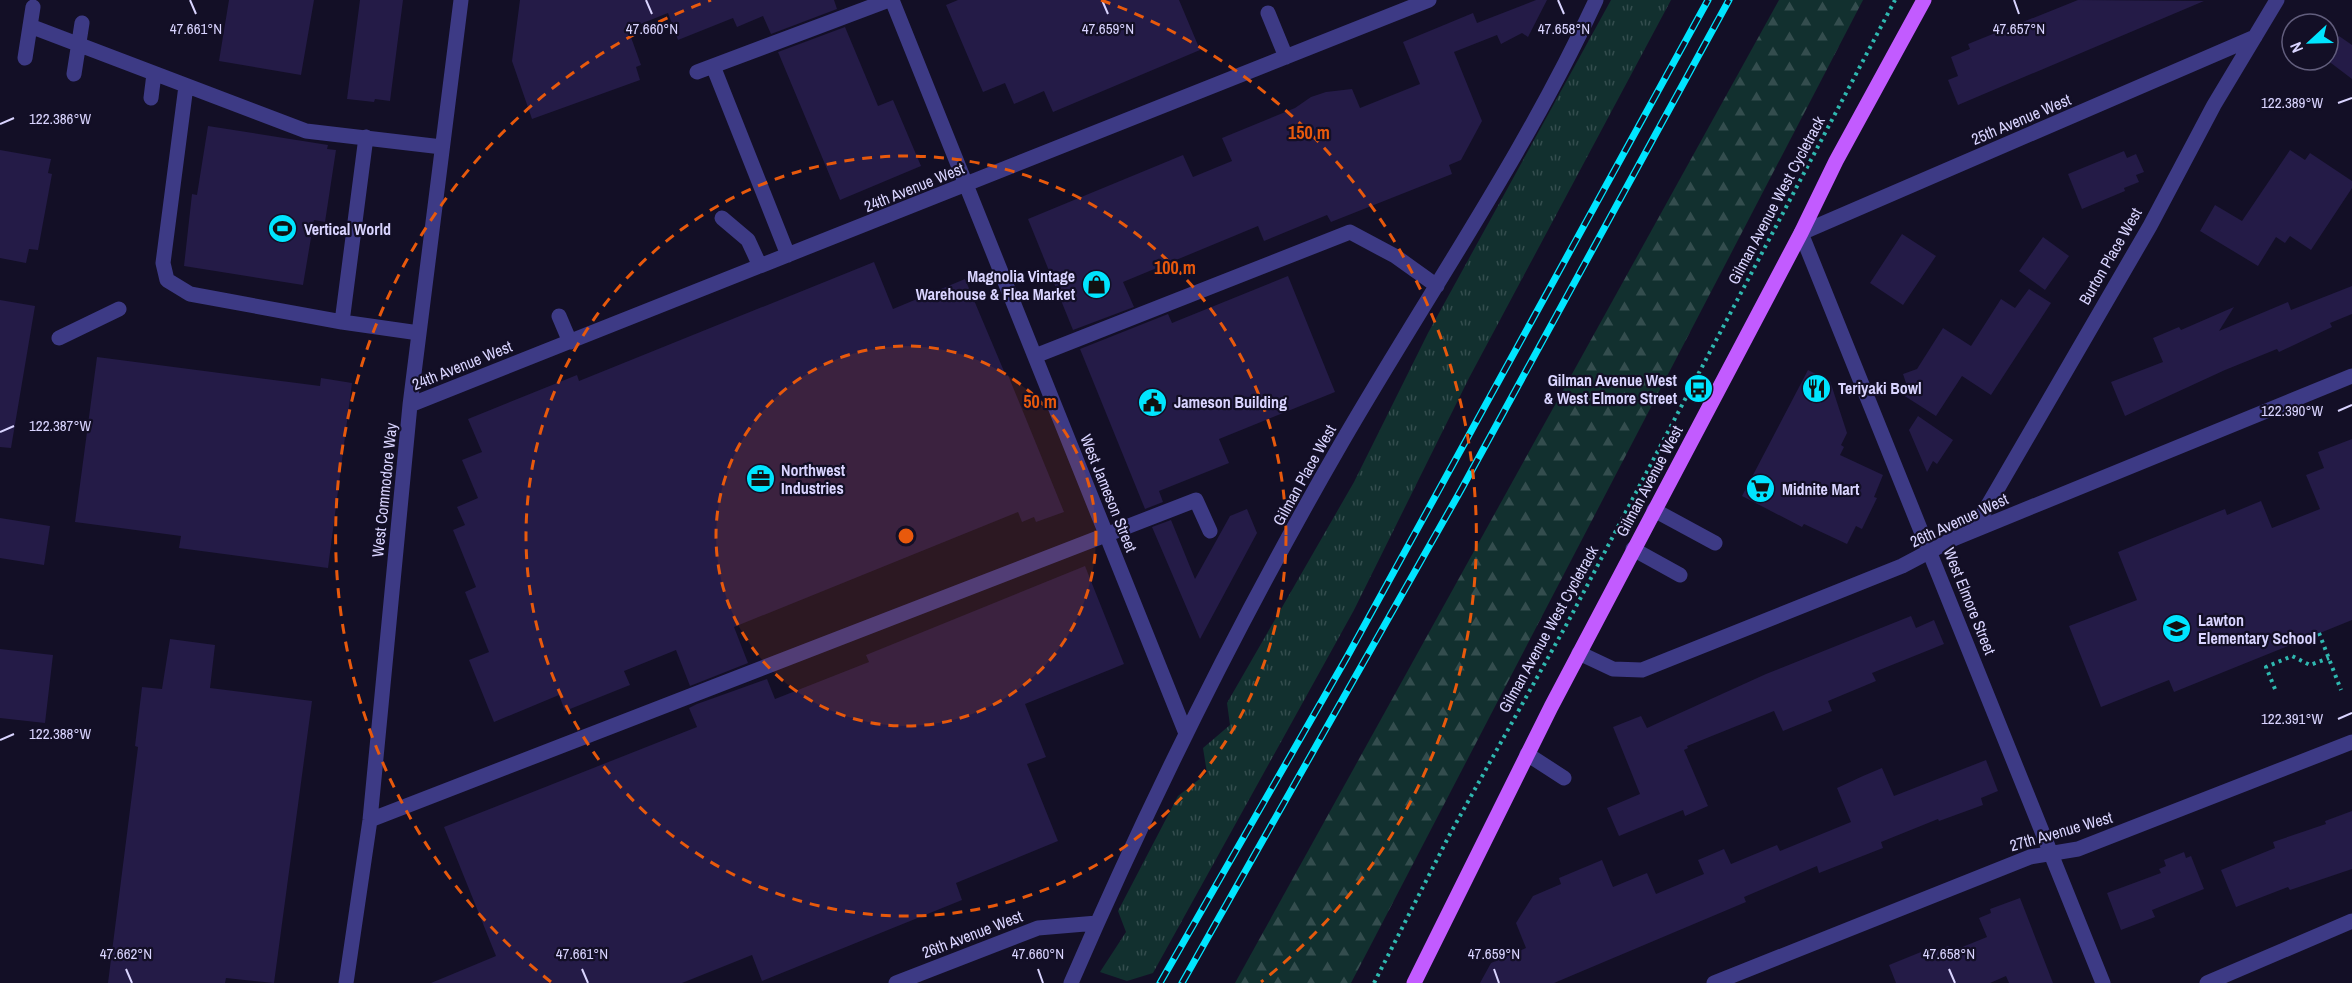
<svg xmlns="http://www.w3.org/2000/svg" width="2352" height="983" font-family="'Archivo Narrow',sans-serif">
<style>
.grass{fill:url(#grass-tufts)}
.forest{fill:url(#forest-firs)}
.building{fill:#241b47}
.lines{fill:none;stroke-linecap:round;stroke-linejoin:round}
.path{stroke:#2fb8b0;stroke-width:4;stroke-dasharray:3 4.5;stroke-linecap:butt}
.minor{stroke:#3d3a85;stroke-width:15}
.major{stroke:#c25bff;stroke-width:15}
.rail-casing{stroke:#00e5ff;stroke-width:7}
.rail{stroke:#130f26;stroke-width:4.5;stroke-dasharray:14;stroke-linecap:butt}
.ticks{fill:none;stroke:#d9d4ff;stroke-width:2}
.ring{fill:none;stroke:#e8590c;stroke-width:3;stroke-dasharray:10 8}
.labels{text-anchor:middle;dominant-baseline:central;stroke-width:4.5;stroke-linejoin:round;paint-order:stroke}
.street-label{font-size:16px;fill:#d9d4ff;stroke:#130f26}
.poi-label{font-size:16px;font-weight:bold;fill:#d9d4ff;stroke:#130f26;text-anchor:start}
.ticks-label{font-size:15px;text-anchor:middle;fill:#d9d4ff;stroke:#130f26;stroke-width:4.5;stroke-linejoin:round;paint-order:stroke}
.centre{fill:#e8590c;stroke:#130f26;stroke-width:3}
.ring-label{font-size:18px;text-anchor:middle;font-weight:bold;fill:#e8590c;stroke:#130f26;stroke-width:4.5;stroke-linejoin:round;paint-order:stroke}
</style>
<defs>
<pattern id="grass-tufts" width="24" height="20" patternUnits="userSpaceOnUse" patternTransform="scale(1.5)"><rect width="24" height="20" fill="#12302f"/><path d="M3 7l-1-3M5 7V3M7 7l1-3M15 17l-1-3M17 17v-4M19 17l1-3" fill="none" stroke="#344d4e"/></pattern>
<pattern id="forest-firs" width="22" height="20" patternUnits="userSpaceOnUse" patternTransform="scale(1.5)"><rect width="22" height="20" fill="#12302f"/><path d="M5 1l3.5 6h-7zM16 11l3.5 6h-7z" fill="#344d4e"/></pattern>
</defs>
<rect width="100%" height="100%" fill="#130f26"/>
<path class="grass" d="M1611,0H1671L1469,378L1354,610L1153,973L1127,981L1100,972L1126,932L1118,911L1178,796L1207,773L1203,748L1230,725L1227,703L1354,482L1428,333Z"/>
<path class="forest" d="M1779,0H1863L1351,983H1235Z"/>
<path class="building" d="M229,0H314L301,75L219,61Z
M360,0H403L390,101L375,99L374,102L347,99Z
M520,0H834L837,9L771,34L763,16L737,27L733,18L678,40L668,13L628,29L641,65L636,67L640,80L532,119L512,61Z
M958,0H1179L1200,50L1053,112L1044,91L1014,104L1005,83L983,92L946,5Z
M1536,0H1547L1528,37L1522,33L1501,44L1497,35L1454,52L1482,121L1461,160L1449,165L1452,174L1331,222L1327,215L1264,241L1258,226L1123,282L1134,307L1073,330L1028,219L1183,155L1193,177L1232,161L1222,138L1295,108L1311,97L1326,92L1352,89L1360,108L1420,84L1403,42L1473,13L1477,23Z
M2078,0L2204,1L1958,105L1948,80L1958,76L1951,57L1970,49L1968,44Z
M845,27L878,106L893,100L921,166L840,200L778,52Z
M2339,36L2352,45V79L2327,60L2328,51Z
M208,126L328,145L327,149L336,150L325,222L314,220L303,285L184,266L192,194L197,195Z
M0,150L51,159L48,173L52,174L38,250L29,249L26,263L0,258Z
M2290,150L2305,160L2310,153L2352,181V188L2311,250L2290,236L2285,243L2276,237L2258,266L2200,231L2215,205L2242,221Z
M2124,151L2127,158L2136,154L2144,172L2136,175L2139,182L2124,188L2125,191L2082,209L2068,174Z
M1902,234L1936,256L1903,305L1870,283Z
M2043,237L2069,256L2045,290L2019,271Z
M874,262L893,309L965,279L1006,376L1008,375L1064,512L1036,522L1034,517L1022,522L1018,512L734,627L748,663L690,686L676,650L624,671L630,685L565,711L559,695L494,722L469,660L489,652L465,592L476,587L453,530L465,525L457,507L478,498L462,460L482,452L468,419L577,375L579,381Z
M1288,276L1335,392L1219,439L1229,463L1159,491L1163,502L1145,509L1080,349L1168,314L1172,323Z
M2352,286V314L2330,323L2332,327L2279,352L2277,349L2225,370L2125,416L2111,382L2163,362L2153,338L2179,327L2181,330L2234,307L2219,331L2288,302L2291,310Z
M2029,289L2051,303L1991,395L1962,376L1936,416L1900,393L1908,389L1903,374L1917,369L1943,328L1971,346L2001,299L2015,308Z
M0,300L35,306L11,448L0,447Z
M97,357L320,386L321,378L352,383L328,568L179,548L181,536L75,522Z
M1808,370L1830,381L1847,433L1841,445L1844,447L1840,455L1883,475L1874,497L1877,498L1862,529L1856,526L1847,544L1804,524L1802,527L1742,496Z
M1918,416L1953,440L1937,464L1933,461L1927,472L1909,430Z
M2352,439V620L2174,692L2169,680L2101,707L2069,626L2137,600L2118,552L2225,509L2227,515L2261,501L2272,528L2320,509L2306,475L2324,468L2318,452Z
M1247,509L1257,533L1200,639L1152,527L1171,520L1195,579L1230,516Z
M0,518L50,526L44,565L0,558Z
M1085,566L1124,664L1025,704L1046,757L1027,764L1058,841L956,883L962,900L762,981L752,955L682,983H431L496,956L444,827L697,727L689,708L697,704L767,679L775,699L869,662L866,655Z
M1911,616L1916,628L1934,620L1944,644L1872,673L1876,681L1828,701L1832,711L1783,731L1774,711L1687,746L1688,748L1684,750L1708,806L1685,816L1683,810L1619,836L1607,808L1640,794L1613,727L1641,716L1647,728L1766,674Z
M170,639L215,645L210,688L312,701L274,983L226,978L225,983H108L138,747L135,746L142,687L162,689Z
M0,649L53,655L45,723L0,718Z
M1986,760L1998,791L1981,798L1983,805L1939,821L1938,819L1881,842L1883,848L1819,873L1817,866L1744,897L1746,902L1554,983H1480L1491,963L1526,948L1516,923L1533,896L1561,884L1559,878L1602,860L1613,887L1647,873L1656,894L1704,874L1698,860L1724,849L1731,864L1777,845L1780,851L1851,822L1837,788L1863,776L1882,768L1894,796Z
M2352,811V869L2290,890L2288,887L2236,907L2221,870L2275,848L2273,842L2326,824L2325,821Z
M2184,852L2186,858L2191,856L2204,889L2152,910L2155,917L2121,930L2107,893L2161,873L2159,869L2166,866L2164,860Z
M2020,898L2053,983H2009L2006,976L1990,983H1896L1889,965L1921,952L1923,957L1948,946L1955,950L1987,937L1979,918L1991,913L1990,909Z"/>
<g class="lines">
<path class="path" d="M2319,633L2341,690
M2275,689L2266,667L2292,656L2310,665L2329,658
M1374,983L1450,834L1569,620L1895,0"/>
<path class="minor" d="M892,0L1185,731
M1268,13L1286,57
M30,26L306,131L442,147
M25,58L33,7
M713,66L788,255
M697,72L889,0
M74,74L82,23
M186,86L163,263L167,280L190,294L342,322L419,333
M151,98L154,74
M722,218L748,240L760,266
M559,316L570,342
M342,322L366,137
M59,338L119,309
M1035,356L1350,232L1395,256L1437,286
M410,405L1429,0
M1654,510L1715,543
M1973,531L2150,226L2214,105L2277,0
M1633,549L1680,575
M1579,653L1613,669L1642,670L1902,566L1953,539L2352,376
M1527,754L1564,778
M370,820L1196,500L1210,531
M346,983L370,820L410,405L461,0
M896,983L1038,928L1097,923
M1071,983C1151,798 1241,617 1342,442C1427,295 1525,154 1596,0
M1714,983L2030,857L2078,849L2352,742
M2103,983L1801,233L2255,37
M2207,983L2352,921"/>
<path class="major" d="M1414,983L1551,707L1801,233L1836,161L1924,0"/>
<defs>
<path id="rail" d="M1160,983L1347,657L1708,0
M1182,983L1461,490L1729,0"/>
</defs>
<use href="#rail" class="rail-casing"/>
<use href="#rail" class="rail"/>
</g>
<path class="ticks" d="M190,0L196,14M646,0L652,14M1102,0L1108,14M1558,0L1564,14M2014,0L2019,14M2338,103L2352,98M0,124L14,118M2338,411L2352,405M0,432L14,426M2338,719L2352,713M0,740L14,734M126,969L132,983M582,969L588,983M1038,969L1043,983M1494,969L1499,983M1949,969L1955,983"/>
<circle cx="906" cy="536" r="190" fill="#e8590c" fill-opacity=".12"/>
<g class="ring">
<circle cx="906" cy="536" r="190"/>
<circle cx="906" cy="536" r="380"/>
<path d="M551 982A570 570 0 0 1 711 0M1101 0A570 570 0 0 1 1261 982"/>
</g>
<defs>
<symbol id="stadium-disc" viewBox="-11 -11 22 22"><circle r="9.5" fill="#00e5ff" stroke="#130f26"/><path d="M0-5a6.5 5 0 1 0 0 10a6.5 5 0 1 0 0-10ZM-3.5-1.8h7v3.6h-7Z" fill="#111"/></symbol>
<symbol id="shop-disc" viewBox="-11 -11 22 22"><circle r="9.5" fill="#00e5ff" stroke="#130f26"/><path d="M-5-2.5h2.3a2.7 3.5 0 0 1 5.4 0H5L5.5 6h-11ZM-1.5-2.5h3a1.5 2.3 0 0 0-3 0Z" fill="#111"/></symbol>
<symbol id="restaurant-disc" viewBox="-11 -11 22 22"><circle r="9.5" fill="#00e5ff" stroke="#130f26"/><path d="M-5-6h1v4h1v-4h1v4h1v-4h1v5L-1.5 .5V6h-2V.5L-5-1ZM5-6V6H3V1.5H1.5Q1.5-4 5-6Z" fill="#111"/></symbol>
<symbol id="bus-disc" viewBox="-11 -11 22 22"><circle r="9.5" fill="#00e5ff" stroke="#130f26"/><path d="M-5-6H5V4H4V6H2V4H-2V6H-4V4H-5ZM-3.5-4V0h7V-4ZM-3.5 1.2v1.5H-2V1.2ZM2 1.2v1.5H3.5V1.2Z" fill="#111"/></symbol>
<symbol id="civic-disc" viewBox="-11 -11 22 22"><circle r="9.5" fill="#00e5ff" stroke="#130f26"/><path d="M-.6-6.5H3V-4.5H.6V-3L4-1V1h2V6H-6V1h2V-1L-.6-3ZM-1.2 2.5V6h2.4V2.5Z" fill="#111"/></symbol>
<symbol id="office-disc" viewBox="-11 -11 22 22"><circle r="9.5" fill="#00e5ff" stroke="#130f26"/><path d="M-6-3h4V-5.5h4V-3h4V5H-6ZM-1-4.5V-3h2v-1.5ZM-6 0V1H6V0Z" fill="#111"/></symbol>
<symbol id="supermarket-disc" viewBox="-11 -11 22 22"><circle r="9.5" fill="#00e5ff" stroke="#130f26"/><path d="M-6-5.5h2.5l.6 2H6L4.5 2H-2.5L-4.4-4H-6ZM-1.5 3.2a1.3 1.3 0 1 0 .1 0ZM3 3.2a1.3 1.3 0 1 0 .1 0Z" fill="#111"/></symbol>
<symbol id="school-disc" viewBox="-11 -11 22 22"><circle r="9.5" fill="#00e5ff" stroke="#130f26"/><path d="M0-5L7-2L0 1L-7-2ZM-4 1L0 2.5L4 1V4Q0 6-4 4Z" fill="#111"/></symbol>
</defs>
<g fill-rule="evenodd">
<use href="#stadium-disc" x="266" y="212" width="33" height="33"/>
<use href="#shop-disc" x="1080" y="268" width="33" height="33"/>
<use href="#restaurant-disc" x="1800" y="372" width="33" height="33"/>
<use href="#bus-disc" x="1682" y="372" width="33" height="33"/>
<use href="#civic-disc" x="1136" y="386" width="33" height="33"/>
<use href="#office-disc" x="744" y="462" width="33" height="33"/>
<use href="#supermarket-disc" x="1744" y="472" width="33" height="33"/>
<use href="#school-disc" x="2160" y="612" width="33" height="33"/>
</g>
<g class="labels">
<g class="street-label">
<text transform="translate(2021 119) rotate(-23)">25th Avenue West</text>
<text transform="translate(914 187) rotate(-22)">24th Avenue West</text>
<text transform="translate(1776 200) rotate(-62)">Gilman Avenue West Cycletrack</text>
<text transform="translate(2110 256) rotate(-60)">Burton Place West</text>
<text transform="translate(462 365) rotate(-22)">24th Avenue West</text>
<text transform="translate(1304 475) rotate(-61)">Gilman Place West</text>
<text transform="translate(1649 481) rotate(-62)">Gilman Avenue West</text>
<text transform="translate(384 490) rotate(-84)">West Commodore Way</text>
<text transform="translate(1109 493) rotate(68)">West Jameson Street</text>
<text transform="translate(1959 520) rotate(-25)">26th Avenue West</text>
<text transform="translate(1970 601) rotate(68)">West Elmore Street</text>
<text transform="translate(1548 629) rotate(-61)">Gilman Avenue West Cycletrack</text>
<text transform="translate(2061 831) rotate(-16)">27th Avenue West</text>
<text transform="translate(972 934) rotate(-21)">26th Avenue West</text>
</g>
<g class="poi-label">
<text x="304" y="229">Vertical World</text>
<text x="1075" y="276" text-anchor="end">Magnolia Vintage<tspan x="1075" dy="18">Warehouse &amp; Flea Market</tspan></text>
<text x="1677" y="380" text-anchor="end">Gilman Avenue West<tspan x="1677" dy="18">&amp; West Elmore Street</tspan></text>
<text x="1838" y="388">Teriyaki Bowl</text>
<text x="1174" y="402">Jameson Building</text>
<text x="781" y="470">Northwest<tspan x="781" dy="18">Industries</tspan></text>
<text x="1782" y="489">Midnite Mart</text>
<text x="2198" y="620">Lawton<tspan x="2198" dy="18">Elementary School</tspan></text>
</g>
</g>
<g class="ticks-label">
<text x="196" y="34">47.661°N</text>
<text x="652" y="34">47.660°N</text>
<text x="1108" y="34">47.659°N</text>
<text x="2019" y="34">47.657°N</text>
<text x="1564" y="34">47.658°N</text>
<text x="2292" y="108">122.389°W</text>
<text x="60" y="124">122.386°W</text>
<text x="2292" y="416">122.390°W</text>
<text x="60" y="431">122.387°W</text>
<text x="2292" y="724">122.391°W</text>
<text x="60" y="739">122.388°W</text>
<text x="126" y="959">47.662°N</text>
<text x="582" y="959">47.661°N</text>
<text x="1038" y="959">47.660°N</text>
<text x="1494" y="959">47.659°N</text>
<text x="1949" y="959">47.658°N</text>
</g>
<circle cx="906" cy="536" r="9" class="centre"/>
<g class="ring-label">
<text x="1309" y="139">150 m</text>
<text x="1175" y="274">100 m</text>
<text x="1040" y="408">50 m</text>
</g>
<g transform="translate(2310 42) rotate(248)"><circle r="28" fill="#130f26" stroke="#625e7d" stroke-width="1.5"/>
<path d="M0-4.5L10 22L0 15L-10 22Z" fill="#00e5ff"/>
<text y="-9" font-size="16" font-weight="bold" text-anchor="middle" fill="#d9d4ff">N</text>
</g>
</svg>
